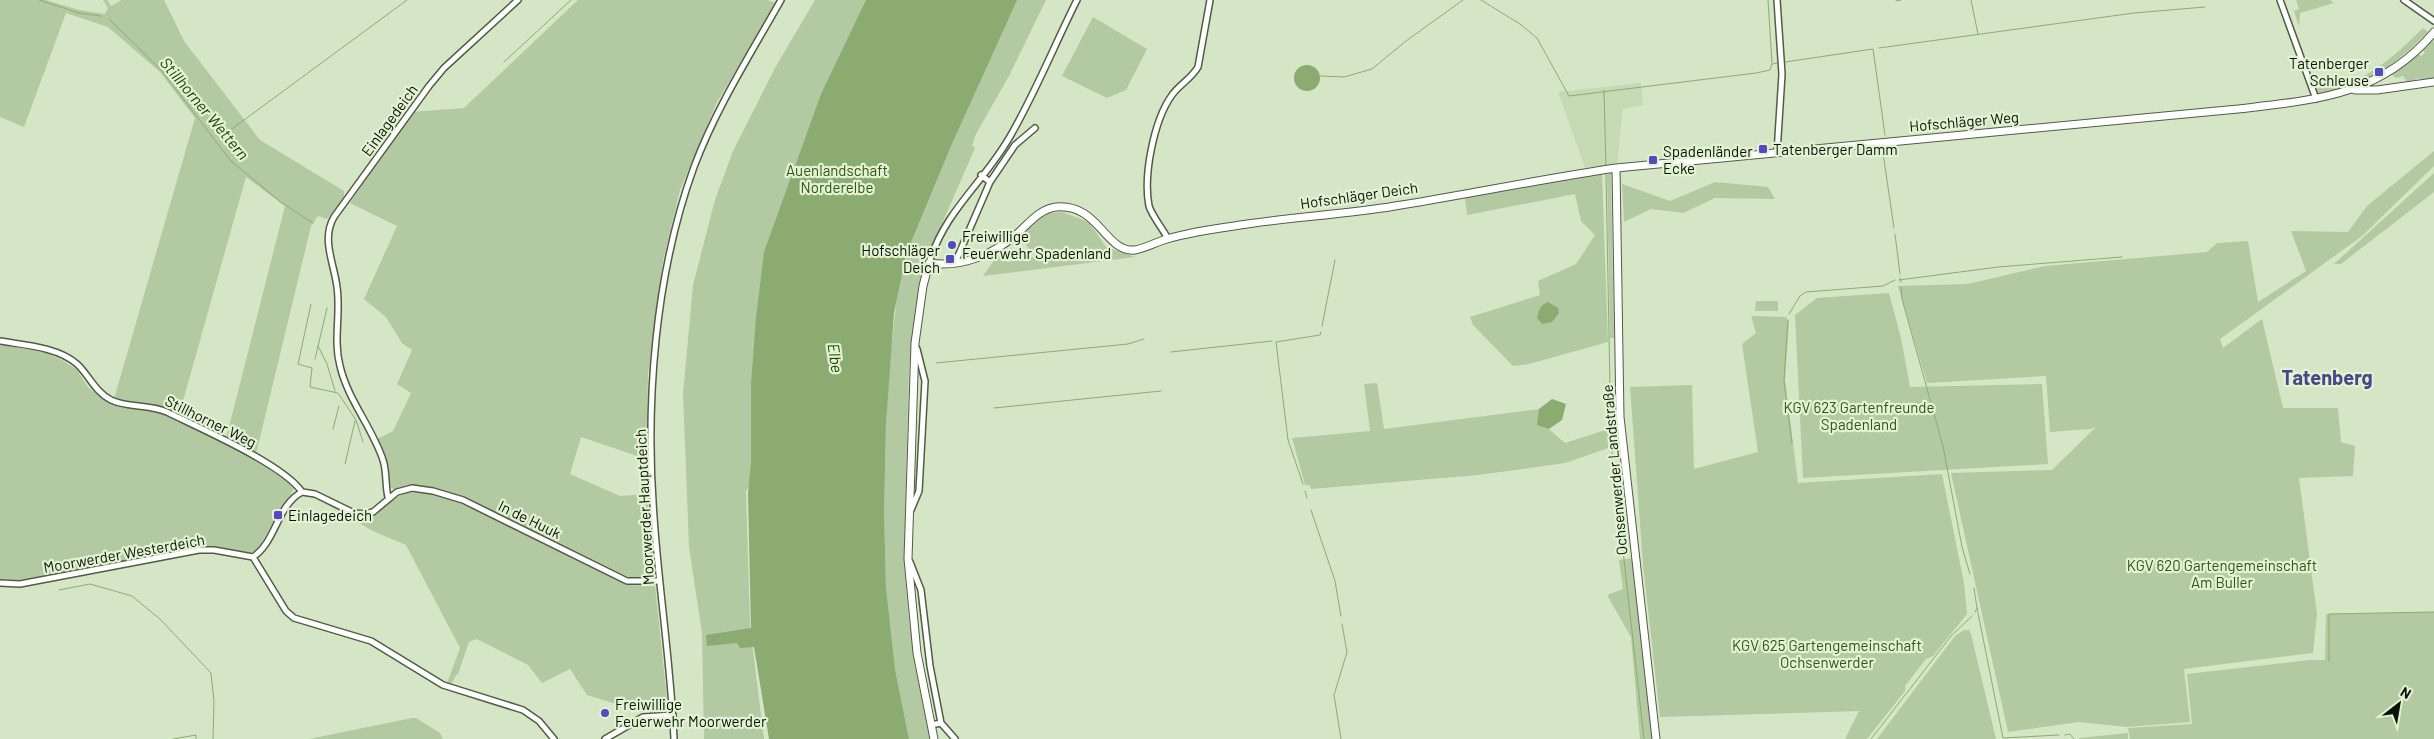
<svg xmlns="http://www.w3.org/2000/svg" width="2434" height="739" font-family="Barlow,sans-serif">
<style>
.built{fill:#c5dab4}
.green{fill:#b3c9a2}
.water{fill:#8cab71}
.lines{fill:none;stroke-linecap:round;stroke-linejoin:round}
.stream{stroke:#8cab71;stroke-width:1}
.street-casing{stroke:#4f5e43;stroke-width:8}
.secondary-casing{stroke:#4f5e43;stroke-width:9}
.street{stroke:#fff;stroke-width:5}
.secondary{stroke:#fff;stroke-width:7}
.poi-dot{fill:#5349c0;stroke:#e1f3d3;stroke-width:2}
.labels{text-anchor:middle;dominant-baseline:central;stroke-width:4.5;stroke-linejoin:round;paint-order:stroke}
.poi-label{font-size:15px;fill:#0c1107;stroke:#e1f3d3;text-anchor:start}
.street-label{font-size:15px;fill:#0c1107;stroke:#e1f3d3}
.park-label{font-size:15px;fill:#355214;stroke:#e1f3d3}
.water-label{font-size:16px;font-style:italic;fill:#274200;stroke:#e1f3d3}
.district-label{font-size:20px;font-weight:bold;fill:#484886;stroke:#e1f3d3}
</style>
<rect width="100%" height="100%" fill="#d4e6c6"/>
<path class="built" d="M1641,83L1643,105L1623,109L1617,163L1586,170L1558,92Z"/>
<path class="green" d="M0,0H46L79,10L105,14L108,8L103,0H107L111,6L122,0H164L184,41L260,140L344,191V198L327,219L318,216L311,226L256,454L226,439L285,206L246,177L179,415L152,404L114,399L195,118L160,72L108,27L66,13L24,127L0,117Z
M578,0H767L776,3L717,102L680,190L663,261L648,374L646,459L581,437L570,474L620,496L647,494L655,577H629L464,497L433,487L407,485L394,489L390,487L388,467L377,439L393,431L411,393L397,384L412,350L402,343L386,317L364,299L397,226L350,203L411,112L464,108Z
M815,0H1046L1009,76L976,134L972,145L975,148L924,265L916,307L909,367L904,563L909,622L930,739H909L895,669L886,587L884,512L886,424L889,370L898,286L746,491L750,626L764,739H704L702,633L689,547L683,394L693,285L715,200L733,151L775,68Z
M2296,0H2330L2334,3L2300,13L2299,27L2294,11L2299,9Z
M1093,17L1147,49L1126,90L1107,98L1062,76Z
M2423,28L2428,32C2394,66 2374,80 2328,93L2320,94L2314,88C2357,91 2394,57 2423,28Z
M2432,40L2434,42V78L2421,81L2420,78L2407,82L2403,76L2396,78L2392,75L2418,54L2421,56L2425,53L2423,50Z
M2434,151V166L2362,236L2220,339L2223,348L2262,319L2283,408H2338L2341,442L2355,446L2353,476L2299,478L2317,614L2313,653L2184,669L2190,722L2127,727L2079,722L2008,732L1951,473L2052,470L2097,426L2091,429L2050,432L2046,376L1927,383L1898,286L1968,284L2045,266L2207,252L2217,243L2248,241L2258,302L2306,271L2291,231L2348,232L2367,206Z
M1611,172L1614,338H1610L1607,175Z
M1602,173L1608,342L1529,364L1513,366L1473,325L1470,317L1540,295L1538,281L1576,264L1595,235L1581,221L1575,194L1467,215L1465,197L1523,185Z
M2434,173V192L2341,264H2334Z
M1715,182L1768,187L1775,199L1715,198L1683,213L1651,209L1624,222L1622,184L1670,201Z
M1062,212L1089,222L1106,247L1135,257L983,276L1000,252L1008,262L1034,257L1020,235L1043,214Z
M1889,293L1901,338L1910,387L2042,384L2048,464L1803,478L1795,315L1817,298Z
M1756,301H1778V311H1755Z
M1751,316L1786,317L1789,323L1785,379L1798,483L1942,474L1964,583L1967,614L1933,656L1926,659L1905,686V691L1867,739H1845L1859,711L1660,717L1643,564L1630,387L1692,385L1694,469L1758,452L1742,344L1756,333Z
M0,344L46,353L62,360L76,369L88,387L104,400L118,407L154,410L171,417L255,459L295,487L257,550L247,554L214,546L199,547L18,580L0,579Z
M1377,383L1384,429L1539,409L1538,425L1549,429L1565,443L1618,426L1620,444L1565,463L1478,475L1311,489L1309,485H1305L1292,438L1370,431L1364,384Z
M407,492L432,494L461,503L627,585L655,586L668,709L642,712L587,695L570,669L542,683L528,665L477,639L469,642L458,674L456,675L451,685L447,683L460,648L406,545L375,532L317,499C333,506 357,524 375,513C386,506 395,498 407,492Z
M1634,558L1653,739H1640L1631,637L1607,595L1623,589L1619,560Z
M2434,612V739H2130L2128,728L2192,724L2187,674L2310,660H2325L2326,614Z
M1964,630H1969L1971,634L1996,739H1877L1955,636Z
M412,718H416L440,733L443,739H309Z
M2128,733V739H2079V738Z"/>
<path class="water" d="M866,0H1017L951,146L906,254L894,313L886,424L884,512L886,587L895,669L909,739H769L754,647L740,648L737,643L707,646L706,635L751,628L748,493L751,463V384L756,318L764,252L821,94Z
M1294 78a13 13 0 1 1 26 0a13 13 0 1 1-26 0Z
M1548,302L1558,308L1559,313L1552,322L1542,324L1537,318C1539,310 1540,305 1548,302Z
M1552,399L1566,404L1562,420L1549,429L1537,425L1539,409Z"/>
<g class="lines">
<path class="stream" d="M39,0L79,13L101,16
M1481,0L1520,24L1537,38L1569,96L1756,73L1770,70L1772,64L1778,63
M1768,0L1772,63
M1971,0L1978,34
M1896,1L1901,0
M109,19L161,70L231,161L282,203L313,223
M1879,48L2134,13L2205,7
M504,62L571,0
M1785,62L1873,49L1885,135
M1320,76L1344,77L1372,69L1406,41L1463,0
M1604,90L1606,168
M225,134L407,0
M1883,153L1894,228
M1606,172L1611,443L1644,739
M1895,234L1900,274
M1900,278L1901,282
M1899,280L1998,267L2122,257
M1901,287L1902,299L1943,446L1962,547L1970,574
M311,304L298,364L312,368L310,387L338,393L356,420L363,442
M1789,314L1800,296L1806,292L1883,286L1895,280
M1788,320L1784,381L1792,443
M1322,326L1335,260
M318,346L327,364L335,391
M1171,352L1272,341
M315,359L327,308
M936,363L1128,344L1144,339
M994,408L1161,391
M333,429L339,406
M345,464L355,421
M1303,484L1288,440L1276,342L1320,335L1321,332
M1305,491L1307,498
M1311,510L1335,581L1341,616
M1974,588L1977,608L1975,612
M59,590L90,584L132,596L161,620L211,673L214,701L213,739
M1977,608L2003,738L2059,735
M2329,661V614L2434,612
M2065,735L2070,734L2074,739
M173,739L196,735V739
M1341,739L1334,695L1347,652L1342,624
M1871,739L1951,636L1972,616"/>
<defs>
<path id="street" d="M1777,0L1782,74L1777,153
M2280,0L2316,99
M2404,0L2434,21
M990,182L1015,145L1035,128
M1168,239C1163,229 1152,216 1149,206C1143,175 1154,120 1172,95C1180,84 1191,79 1198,67L1210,0
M929,263C946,208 986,181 1012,133C1036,91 1055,44 1077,0
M955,263L990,182L981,175
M0,341C24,345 58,347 77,364C89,375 95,392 111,400C128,408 148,404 167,412C199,428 283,464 302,492
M302,492L315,494L354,513L365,514L373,512L397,492L412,488L433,491L463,500L627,581H659
M388,497C385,485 387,472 383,460C372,427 348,400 340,366C333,340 341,314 337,287C334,263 321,239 334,217L429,86L444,68L518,0
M911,510L919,491L925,381L917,349
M253,557L286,611L294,618L371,641L443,685L523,710L539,721L554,739
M253,557C276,542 277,505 302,492
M910,562L921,590L930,666L941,723
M0,583L20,584L199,550H214L253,557
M931,725L941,723L955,739
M605,739L643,717L673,715
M674,739C671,665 659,591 654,517C645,403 655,274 694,167C716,108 750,55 781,0"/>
<path id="secondary" d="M2355,90H2377L2434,82
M1616,168L1620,417L1656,739
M934,739L917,653L908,559L915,343L923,286L929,263C962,268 995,254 1019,232C1030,222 1040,209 1056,207C1099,203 1105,253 1135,250C1146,248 1156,242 1167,239C1188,233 1212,229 1234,226C1287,217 1342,215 1395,206C1469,194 1542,179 1616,168L2238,109C2314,100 2381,96 2434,32"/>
</defs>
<use href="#street" class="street-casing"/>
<use href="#secondary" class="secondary-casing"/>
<use href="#street" class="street"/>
<use href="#secondary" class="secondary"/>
</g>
<g class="poi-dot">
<rect x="2374" y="67" width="10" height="10" rx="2.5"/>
<rect x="1758" y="144" width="10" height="10" rx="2.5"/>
<rect x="1648" y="155" width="10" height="10" rx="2.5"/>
<circle cx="952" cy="245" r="5"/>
<rect x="945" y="254" width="10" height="10" rx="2.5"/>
<rect x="273" y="510" width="10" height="10" rx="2.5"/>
<circle cx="605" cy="713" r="5"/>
</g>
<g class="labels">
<g class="poi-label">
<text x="2369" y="63" text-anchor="end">Tatenberger<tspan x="2369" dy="17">Schleuse</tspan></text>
<text x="1773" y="149">Tatenberger Damm</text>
<text x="1663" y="151">Spadenländer<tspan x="1663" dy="17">Ecke</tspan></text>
<text x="962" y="236">Freiwillige<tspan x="962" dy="17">Feuerwehr Spadenland</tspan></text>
<text x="940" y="250" text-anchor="end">Hofschläger<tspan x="940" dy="17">Deich</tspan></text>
<text x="288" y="515">Einlagedeich</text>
<text x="615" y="704">Freiwillige<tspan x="615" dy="17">Feuerwehr Moorwerder</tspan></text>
</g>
<g class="street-label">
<text transform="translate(389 120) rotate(-54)">Einlagedeich</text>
<text transform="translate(1964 121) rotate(-5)">Hofschläger Weg</text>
<text transform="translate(1359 195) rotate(-8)">Hofschläger Deich</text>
<text transform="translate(211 421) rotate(26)">Stillhorner Weg</text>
<text transform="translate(1614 470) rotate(-95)">Ochsenwerder Landstraße</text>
<text transform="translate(644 507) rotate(-93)">Moorwerder Hauptdeich</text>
<text transform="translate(530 519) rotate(26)">In de Huuk</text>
<text transform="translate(124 553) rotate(-10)">Moorwerder Westerdeich</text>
</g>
<g class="park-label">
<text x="837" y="170">Auenlandschaft<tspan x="837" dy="17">Norderelbe</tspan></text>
<text x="1859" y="407">KGV 623 Gartenfreunde<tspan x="1859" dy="17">Spadenland</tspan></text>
<text x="2222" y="565">KGV 620 Gartengemeinschaft<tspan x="2222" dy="17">Am Buller</tspan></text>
<text x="1827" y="645">KGV 625 Gartengemeinschaft<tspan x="1827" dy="17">Ochsenwerder</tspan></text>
</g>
<g class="water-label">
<text transform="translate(205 108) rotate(50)">Stillhorner Wettern</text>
<text transform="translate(836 358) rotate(82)">Elbe</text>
</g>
<g class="district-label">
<text x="2327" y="377">Tatenberg</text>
</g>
</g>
<g transform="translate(2399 704) rotate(31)" stroke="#e1f3d3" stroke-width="4" paint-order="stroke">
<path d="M0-4L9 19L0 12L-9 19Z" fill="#0c1107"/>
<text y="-8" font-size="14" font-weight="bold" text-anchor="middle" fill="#0c1107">N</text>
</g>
</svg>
